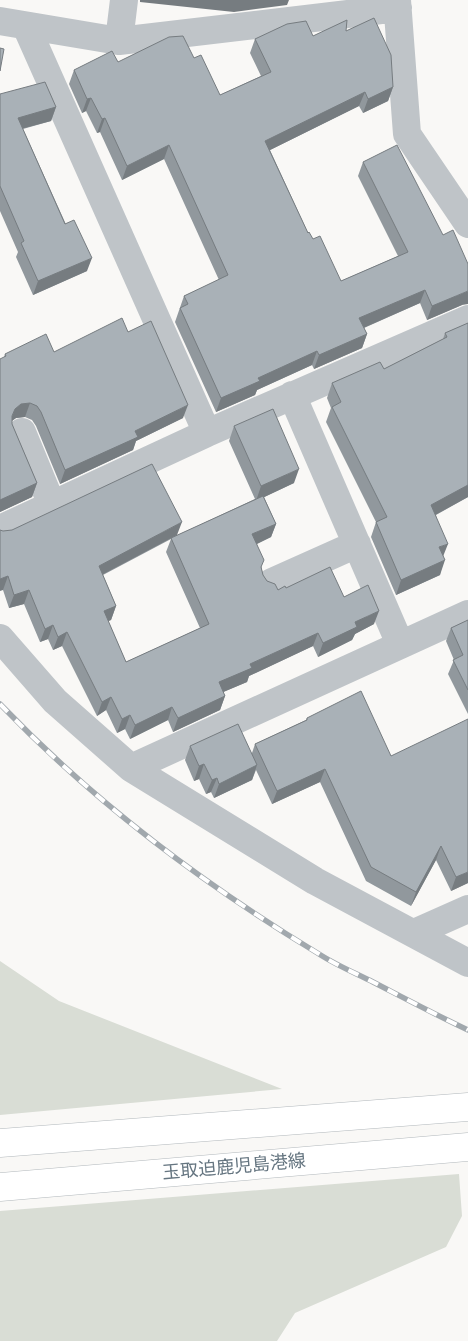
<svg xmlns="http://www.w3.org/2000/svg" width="468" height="1341" font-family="Raleway,'Noto Sans JP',sans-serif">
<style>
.green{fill:#d9ddd5}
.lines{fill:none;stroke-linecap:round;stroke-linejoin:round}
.secondary-casing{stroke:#b2b8bc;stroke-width:29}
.street{stroke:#bfc4c8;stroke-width:28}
.secondary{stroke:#fff;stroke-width:28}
.rail-casing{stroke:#a1a8ad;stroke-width:5.5}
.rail{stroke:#fff;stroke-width:4;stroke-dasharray:11;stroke-linecap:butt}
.wall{fill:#91989d;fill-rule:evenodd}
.shaded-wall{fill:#767c80}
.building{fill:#a9b1b7;stroke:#767c80}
.labels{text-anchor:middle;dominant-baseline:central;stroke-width:5;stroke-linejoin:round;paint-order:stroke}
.street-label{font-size:18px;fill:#657580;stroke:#fff}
</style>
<rect width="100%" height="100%" fill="#f9f8f6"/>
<path class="green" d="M0,961L59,1001L282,1089L0,1115Z
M459,1174L462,1216L446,1247L295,1313L277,1341H0V1211Z"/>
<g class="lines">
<defs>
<path id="secondary" d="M0,1143L468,1107
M0,1187L468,1147"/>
</defs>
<use href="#secondary" class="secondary-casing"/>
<path class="street" d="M397,0L407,134L468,224
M0,21L119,41L398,8
M26,26L207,433
M119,41L124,0
M292,395L400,644
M22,432L52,505
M0,529L207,433L468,319
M272,582L357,544
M0,638L55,701L131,768L315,881L468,963
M131,768L468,614
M414,933L468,909"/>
<use href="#secondary" class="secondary"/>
<defs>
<path id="rail" d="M0,704C94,802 203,884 319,954C336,965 355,973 373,982C404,998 436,1015 468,1030"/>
</defs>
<use href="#rail" class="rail-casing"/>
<use href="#rail" class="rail"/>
</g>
<path class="wall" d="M346,31L393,87L388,101L363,113L359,106L270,150L308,233L341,281L398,256L358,176L363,162L462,305L427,320L420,303L364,328L367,334L362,348L314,369L312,365L257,390L255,395L216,412L175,322L184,296L219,280L164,159L122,180L100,132L97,133L86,111L82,113L69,84L74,70L118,62L194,58L220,95L261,76L250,53L255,39L313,36Z
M0,94L56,107L51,121L23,129L87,271L33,295L16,257L18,252L0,211Z
M468,323V497L436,515L443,556L440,575L396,595L371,537L376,522L326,422L331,408L327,398L332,383L384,369L443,339L445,333Z
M128,332L183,418L136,441L133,450L60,484L36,426L32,420L25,417L16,418L12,421V424L37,483L32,497L0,512L4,357L5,354L54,352Z
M234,426L294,483L264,497L276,524L271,537L257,544L263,575L267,581L278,590L286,588L344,597L374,624L355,634L352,640L318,657L313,646L249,676L247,682L223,692L225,696L220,710L173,732L168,720L130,739L125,729L117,733L106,710L97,716L62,646L53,650L48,639L40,642L24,604L9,608L3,590V531L178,535L255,499L229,441ZM171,539L166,552L200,628L126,662L108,621L111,620L116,606L103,575Z
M468,620V714L448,674L454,660L446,641L451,628Z
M307,718L391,756L468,883L451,891L436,860L411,906L366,881L320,782L272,804L256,770L252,780L214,798L211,792L206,794L199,779L194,781L185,760L190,746L252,753L255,744L306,720Z"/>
<path class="shaded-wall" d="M140,0H289L287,5L234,12L140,2Z
M393,87L388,101L363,113L368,99Z
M365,92L359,106L260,155L265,141Z
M91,98L86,111L82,113L87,99Z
M56,107L51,121L13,131L18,118Z
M105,118L100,132L97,133L102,119Z
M169,145L164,159L122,180L127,166Z
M92,258L87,271L33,295L38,281Z
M425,290L420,303L354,332L359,318Z
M468,291V304L462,305L427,320L432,306Z
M367,334L362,348L314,369L319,355Z
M317,351L312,365L257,390L255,395L216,412L221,398L258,378Z
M30,403L25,417L16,418L10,422L15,409L21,404Z
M188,405L183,418L136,441L133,450L60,484L65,470L135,431Z
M299,469L294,483L256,501L261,486Z
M37,483L32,497L0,512V500Z
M468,485V497L426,520L431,505Z
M182,522L177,535L94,579L99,566Z
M276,524L271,537L248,548L252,534Z
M448,544L442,559L439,547Z
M445,560L440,575L396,595L401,580Z
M8,576L3,590L0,591V579Z
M29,590L24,604L9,608L14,595Z
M116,606L111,620L99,625L104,611Z
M379,611L374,624L355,634L352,640L318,657L323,643L355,622Z
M53,625L48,639L40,642L45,629Z
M67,632L62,646L53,650L58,637Z
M318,633L313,646L249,676L247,682L214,696L219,682L250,664Z
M225,696L220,710L173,732L178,718Z
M111,697L106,710L97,716L102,702Z
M172,707L168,720L130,739L135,725Z
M130,715L125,729L117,733L122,719Z
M204,764L199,779L194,781L199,766Z
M257,765L252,780L214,798L219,784Z
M325,769L320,782L272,804L277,791Z
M217,778L211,792L206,794L212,780Z
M441,846L436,860L411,906L416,892Z
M468,872V883L451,891L456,877Z"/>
<path class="building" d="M374,18L391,55L393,87L368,99L365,92L265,141L308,233L309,232L313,239L320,236L341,281L408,252L363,162L397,145L443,235L453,230L468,264V291L432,306L425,290L359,318L367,334L319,355L317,351L258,378L260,381L221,398L180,308L188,304L184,296L228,275L169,145L127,166L105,118L102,119L91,98L87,99L74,70L112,51L118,62L169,37L183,36L194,58L201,55L220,95L271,72L255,39L287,24L306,21L313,36L347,20L346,31Z
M0,48L4,49L0,71Z
M45,82L56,107L18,118L65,224L74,220L92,258L38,281L21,243L24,241L0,186V94Z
M122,318L128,332L151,321L188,405L135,431L138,437L65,470L41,412L37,406L30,403L21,404L15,409L12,416V424L37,483L0,500V359L6,356L5,354L46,334L54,352Z
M468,323V485L431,505L448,544L439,547L445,560L401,580L376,522L387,517L332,407L341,402L332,383L380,362L384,369L447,337L445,333Z
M273,409L299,469L261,486L234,426Z
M152,464L182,522L99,566L116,606L104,611L126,662L209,624L171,538L263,496L276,524L252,534L264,560L261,567L263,575L267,581L275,584L278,590L285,586L286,588L330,567L344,597L368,585L379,611L355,622L357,627L323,643L318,633L250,664L252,668L219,682L225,696L178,718L172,707L135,725L130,715L122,719L111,697L102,702L67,632L58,637L53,625L45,629L29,590L14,595L8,576L0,579V530L3,531L12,530Z
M468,620V690L453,660L463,655L451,628Z
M361,691L391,756L468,719V872L456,877L441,846L416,892L371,867L325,769L277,791L255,744L307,720V718Z
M238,724L257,765L219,784L217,778L212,780L204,764L199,766L190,746Z"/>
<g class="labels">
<g class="street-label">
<text transform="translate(234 1166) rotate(-5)">玉取迫鹿児島港線</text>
</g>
</g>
</svg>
